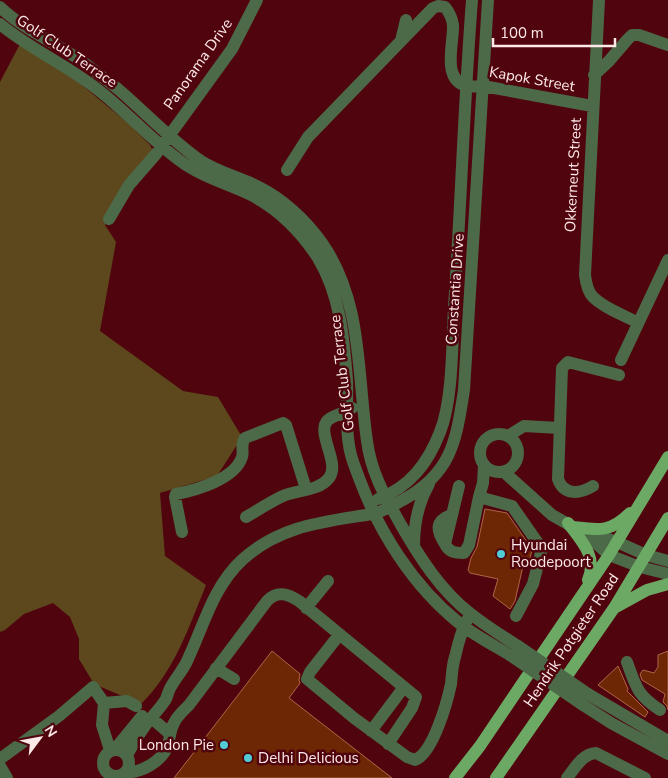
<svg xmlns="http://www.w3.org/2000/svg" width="668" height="778" font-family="'Nunito Sans',sans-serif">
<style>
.green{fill:#5d471c}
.building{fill:#6e2704;stroke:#b06548}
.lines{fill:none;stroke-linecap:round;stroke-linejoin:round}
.minor{stroke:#4c6948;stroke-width:12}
.major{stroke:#6ca965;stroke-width:12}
.minor-bridge{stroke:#4c6948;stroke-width:12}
.poi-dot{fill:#51ccd4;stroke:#50040e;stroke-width:2}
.labels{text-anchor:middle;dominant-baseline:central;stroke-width:5;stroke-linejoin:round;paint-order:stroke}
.street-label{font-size:15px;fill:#fde9e8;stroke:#50040e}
.poi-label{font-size:15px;fill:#fde9e8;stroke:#50040e;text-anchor:start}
</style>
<rect width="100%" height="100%" fill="#50040e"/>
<path class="green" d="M20,44L72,77L129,124L150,145L155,155L105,225L116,242L100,331L183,391L218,397L242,437L217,476L160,493L165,556L206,585C189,627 174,672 141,704L94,684L79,659V639L70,617L53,603L24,614L5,630L0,632V82Z"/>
<path class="building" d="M485,509L507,513L532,549L529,564L523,566L515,601L510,609L493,596L498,579L470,573L468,570L471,558L477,547Z
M272,651L300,674L299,680L300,683L289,698L392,778H174Z
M668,651V710L667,706L663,702L665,694L642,680L640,674L643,670L654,673L658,667V655Z
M618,666L628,689L627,691L648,712L645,717L598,685Z"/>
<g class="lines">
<path class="minor" d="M599,0L585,275C586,283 588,292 593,297C605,309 624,315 638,323
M0,7C25,31 59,44 87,65C97,73 108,81 118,89C146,113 171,140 201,161C218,172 239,177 257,186C282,198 306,220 322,243C363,302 357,373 367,441C371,473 386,498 401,525C420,558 441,591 471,614C486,626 502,636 518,646
M0,24C30,49 67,65 97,89C126,111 150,139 179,160C200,176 225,183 249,194C277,208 301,232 318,258C340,294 344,339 347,380C348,401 345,423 349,445C350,456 355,467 359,478C379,532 413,586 459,623C474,635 493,645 510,655
M401,41L433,8L438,6L445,7C450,13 452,18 453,25C454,43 441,80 467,86C472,87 478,86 483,86L592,106
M594,75L609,61L627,40L632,35H639L668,45
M287,170L308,137L401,41L406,20
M109,219L129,185L156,154L232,49L257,0
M621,360L668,260
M480 453a19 19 0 1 1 38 0a19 19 0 1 1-38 0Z
M508,436L524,426L559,428
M484,465L483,483L479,497L512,506L542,549L533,584L516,616
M504,472L552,515L573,527L617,542L646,555L668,561
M459,486L445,544C449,552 454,553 464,553L469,545L479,497
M593,486C580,494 564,496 558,479L562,368L568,362L619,375
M378,499C410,487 428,463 440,432C453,400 452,343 454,307C461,205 464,102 472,0
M246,517C258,510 270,502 283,496C297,490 319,491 329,478C341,463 315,432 328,420C335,414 345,414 352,408
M182,532L175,497L176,494C197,490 235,479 242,457C244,450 240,445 245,438L283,423L286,425L306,489
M586,534L609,555L640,567L668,574
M445,544C436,530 435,521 451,515
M414,546C414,525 418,503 429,484
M306,608L328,581
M339,635L310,672L307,679L354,718L407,757L415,760C433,753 447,703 451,684C452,675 452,666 455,657C458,644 461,631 467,620
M627,662C636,687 637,695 660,710
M216,668L234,679
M588,694L668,741
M583,705L611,723L668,754
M155,721L170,734
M371,731L404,687
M115,749L142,716
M103 763a13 13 0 1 1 26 0a13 13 0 1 1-26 0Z
M110,750L102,725L104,703L127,701L136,706
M127,755C133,745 138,735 145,726C151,717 160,709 166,699C168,694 169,689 172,685C177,676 184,669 188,659C204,625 213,587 242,560C280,525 324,522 372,514C383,512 393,505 403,500C452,473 456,441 464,390L488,0
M0,759L59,716L93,687L104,703
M0,766L7,778
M125,773C142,772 162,762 168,745C170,738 170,730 174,723C177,716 184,710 189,705L267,601C277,590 288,594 299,601L416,697L412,708L388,744
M567,778C575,768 582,754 596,753L645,778"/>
<path class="major" d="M568,523C581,540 598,557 588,580
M573,527C598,530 610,533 630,513
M616,607L647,590L668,584
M455,778L480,746L609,555L668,457
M496,778L614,608L668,518"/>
<path class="minor-bridge" d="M518,646L588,694
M510,655L583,705"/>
</g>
<g class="poi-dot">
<circle cx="501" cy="554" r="5"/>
<circle cx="224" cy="745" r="5"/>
<circle cx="248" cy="758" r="5"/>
</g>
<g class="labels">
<g class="street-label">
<text transform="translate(67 51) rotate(34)">Golf Club Terrace</text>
<text transform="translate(198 64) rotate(-55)">Panorama Drive</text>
<text transform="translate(532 79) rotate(10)">Kapok Street</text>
<text transform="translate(573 175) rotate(-87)">Okkerneut Street</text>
<text transform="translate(455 289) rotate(-86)">Constantia Drive</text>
<text transform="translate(342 373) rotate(-97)">Golf Club Terrace</text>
<text transform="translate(571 640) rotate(-56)">Hendrik Potgieter Road</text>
</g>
<g class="poi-label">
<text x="511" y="545">Hyundai<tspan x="511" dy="17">Roodepoort</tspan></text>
<text x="214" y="745" text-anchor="end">London Pie</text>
<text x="258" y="758">Delhi Delicious</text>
</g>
</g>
<g transform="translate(40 738) rotate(58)" stroke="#50040e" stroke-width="4" paint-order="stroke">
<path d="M0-4L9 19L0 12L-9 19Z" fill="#fde9e8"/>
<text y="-8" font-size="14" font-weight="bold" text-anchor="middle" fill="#fde9e8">N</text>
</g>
<path d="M493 38v8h122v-8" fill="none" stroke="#fde9e8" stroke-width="2.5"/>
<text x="500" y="38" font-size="15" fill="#fde9e8" stroke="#50040e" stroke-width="4" paint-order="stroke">100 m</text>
</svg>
